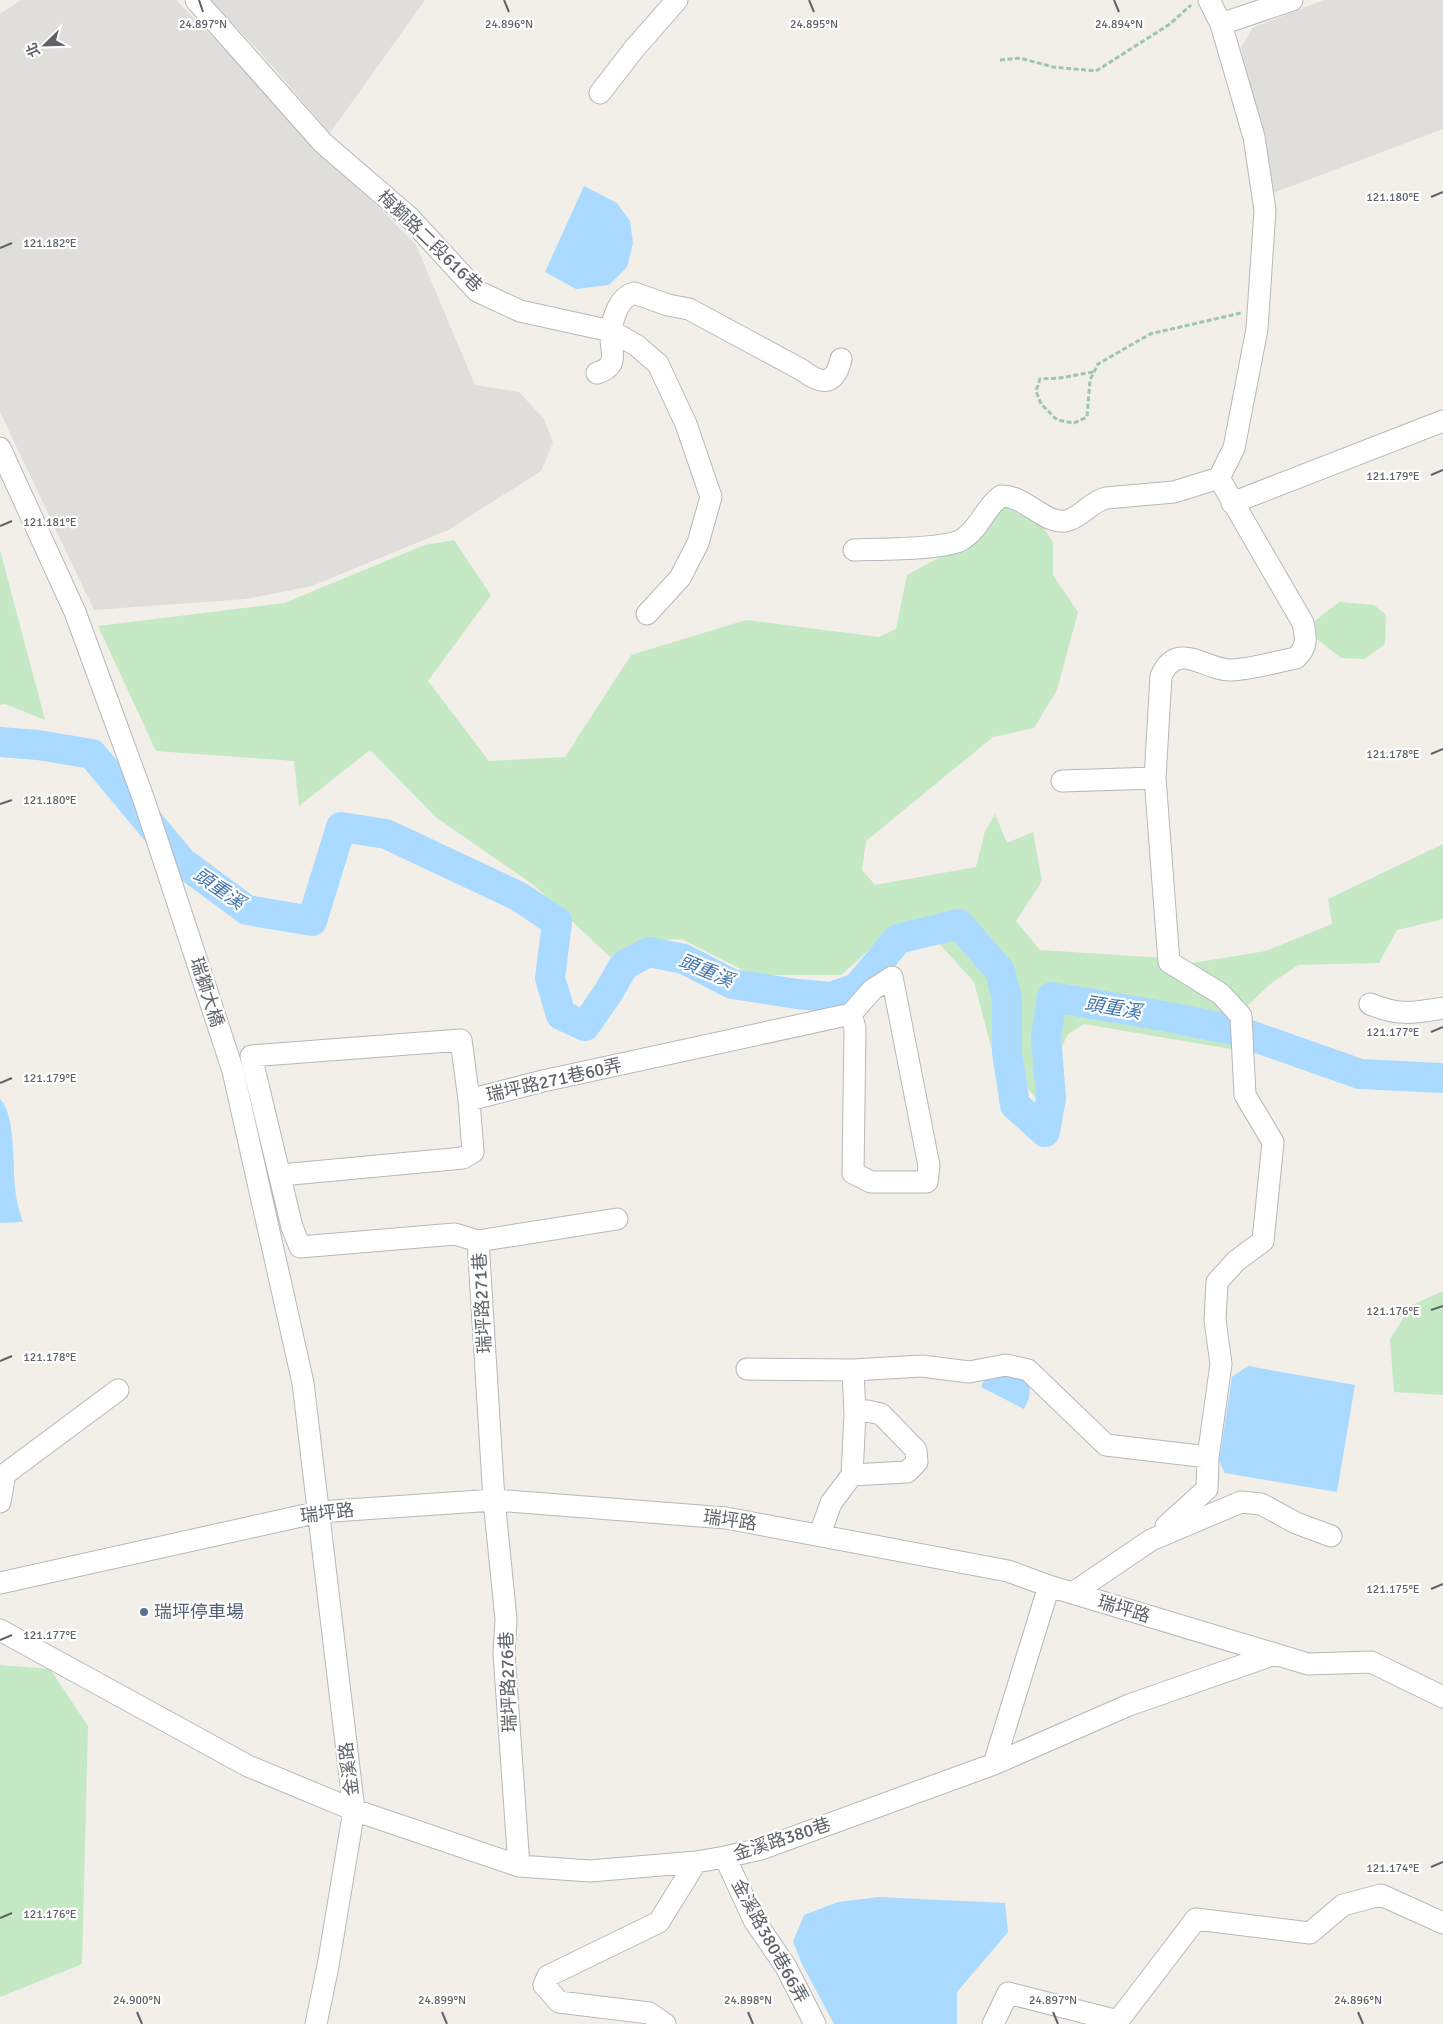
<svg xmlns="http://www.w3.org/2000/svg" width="1443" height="2024" font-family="Signika,'Noto Sans TC',sans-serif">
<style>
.industrial{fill:#e0deda}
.green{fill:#c5e8c5}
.water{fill:#aadaff}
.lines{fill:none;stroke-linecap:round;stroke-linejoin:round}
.river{stroke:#aadaff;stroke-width:30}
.minor-casing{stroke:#b5b8bc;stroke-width:23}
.path{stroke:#9cc7a9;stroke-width:3;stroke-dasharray:5 2.5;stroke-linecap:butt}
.minor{stroke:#fff;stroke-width:21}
.ticks{fill:none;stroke:#5f6368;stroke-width:2}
.service-dot{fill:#5c6f8a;stroke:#fff;stroke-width:2}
.labels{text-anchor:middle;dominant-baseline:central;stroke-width:4.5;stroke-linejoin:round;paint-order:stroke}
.street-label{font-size:18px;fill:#5f6368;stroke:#fff}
.service-label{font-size:18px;fill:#4e5e75;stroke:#fff;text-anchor:start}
.water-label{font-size:19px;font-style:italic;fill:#4174aa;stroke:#fff}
.ticks-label{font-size:12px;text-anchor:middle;fill:#5f6368;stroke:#fff;stroke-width:4.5;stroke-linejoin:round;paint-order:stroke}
</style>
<rect width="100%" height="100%" fill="#f1efe8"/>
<path class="industrial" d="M21,0H176L416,245L475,385L519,392L544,419L553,443L541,471L448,530L312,586L246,599L94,610L0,412V14Z
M210,0H425L330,133L259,51Z
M1324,0H1443V129L1273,193L1241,48L1252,28Z"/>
<path class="green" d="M1006,504L1036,516L1053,542V575L1078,612L1057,690L1034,728L993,737L866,841L862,870L875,885L976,867L985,831L995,814L1007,843L1033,832L1042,881L1016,921L1040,950L1166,958L1224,1009L1242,1051L1084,1024L1068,1034L1036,1098L992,1050L974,982L919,921L886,935L841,975H752L682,939L643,941L610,957L535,886L437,818L370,750L299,806L294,761L156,751L98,626L284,603L425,545L454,540L491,595L428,681L489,761L565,757L631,655L746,620L879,637L896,629L907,575L966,543Z
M0,550L45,720L5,704L0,705Z
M1339,602L1374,605L1386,615L1385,644L1365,659L1341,658L1317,639L1315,621Z
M1443,844V919L1397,930L1379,963L1298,965L1269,985L1245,1008L1192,963L1266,951L1332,924L1328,899Z
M1443,1291V1395L1394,1392L1390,1339L1412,1305Z
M0,1665L50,1669L88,1726L82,1964L0,1997Z"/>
<path class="water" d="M584,186L617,203L630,221L633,243L627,267L609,285L576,289L545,272Z
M0,1099C17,1116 12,1173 16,1195C17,1204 20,1213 23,1222L0,1223Z
M1248,1366L1355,1385L1337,1492L1225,1473L1219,1461L1232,1377Z
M994,1369L1025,1380L1030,1385L1029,1399L1024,1409L981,1387L988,1372Z
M879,1897L1005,1903L1008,1932L957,1992V2024H834L802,1964L793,1942L804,1915L838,1902Z"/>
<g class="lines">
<path class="river" d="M0,742L38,745L92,754L182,862L247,910L312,921L341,827L386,834L518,896L557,922L550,978L561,1015L585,1026L608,993L624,965L649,952L684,959L732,984L797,994L831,997L857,988L898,939L959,924L1000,971L1007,999V1052L1015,1105L1045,1132L1051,1098L1046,1037L1052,997L1169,1017L1238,1031L1360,1074L1443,1078"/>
<defs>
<path id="minor" d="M196,0L323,143L410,218L477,291L520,311L611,331L636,345L658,364L686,424L711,497L698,543L680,578L647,614
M1221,24L1292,0
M600,93L634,49L677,0
M597,373C603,371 610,368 612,361C614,352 610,342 611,333C612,319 619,297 634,293L668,305L689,309L802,370C820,384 835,387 841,359
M0,448L75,612L144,800L233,1071L303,1383L354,1810L328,1966L316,2024
M1232,503L1443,421
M854,550C877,549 947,550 963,539C980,528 985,507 1001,496C1026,495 1047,528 1069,520C1083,515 1091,502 1106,498L1174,492L1219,478
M1062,781L1155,778
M1370,1004C1399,1016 1413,1013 1443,1008
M469,1100L543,1081L851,1014L855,1028L853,1173L871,1182H927L929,1166L892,977L872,990L851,1014
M281,1175L463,1158L473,1152L469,1100L461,1040L251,1056L292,1227L300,1247L455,1234L478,1241L494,1500L506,1619L504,1654L519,1866
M478,1241L617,1219
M747,1369L853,1370L855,1414L852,1475L831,1503L820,1534
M853,1370L922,1366L969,1372L1006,1365L1028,1370L1106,1445L1208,1457L1221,1364L1215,1320L1217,1282L1236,1261L1263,1241L1273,1142L1245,1095L1241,1016L1221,994L1169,962L1155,778L1161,676C1178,638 1207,672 1232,670C1253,669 1275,662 1296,658C1308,647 1306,637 1303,623L1219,478L1234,448L1257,329L1265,210L1254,137L1221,24L1209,0
M852,1475L907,1472L917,1462L916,1450L881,1414L867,1411L855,1414
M0,1502L5,1474L118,1390
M1166,1526L1207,1489L1208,1457
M0,1583L319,1512L494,1500L726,1518L1008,1571L1049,1586L1308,1664L1371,1662L1443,1697
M1073,1593L1151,1540L1241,1502L1261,1504L1296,1523L1331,1536
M0,1630L248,1766L354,1810L519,1866L590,1871L696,1862L725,1857L761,1849L994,1764L1049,1586
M994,1764L1129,1705L1275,1654
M725,1857L754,1920L786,1967L815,2024
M665,2024L649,2013L559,2002L544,1985L548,1976L659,1922L696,1862
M993,2024L1008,1993L1118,2021L1196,1919L1310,1933L1343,1905L1381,1895L1443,1923"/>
</defs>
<use href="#minor" class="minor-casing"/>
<path class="path" d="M1000,60L1020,58L1053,67L1096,71L1170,24L1191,5
M1093,372L1060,378L1040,379L1036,391L1041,404L1057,420L1074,423L1087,417L1090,380L1098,364L1150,334L1241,313"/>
<use href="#minor" class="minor"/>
</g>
<path class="ticks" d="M199,0L203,12M504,0L509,12M809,0L814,12M1114,0L1119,12M1431,197L1443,192M0,248L12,243M1431,475L1443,470M0,526L12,521M1431,754L1443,749M0,804L12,800M1431,1032L1443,1027M0,1083L12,1078M1431,1310L1443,1306M0,1361L12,1356M1431,1589L1443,1584M0,1640L12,1635M1431,1867L1443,1862M0,1918L12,1913M137,2012L142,2024M442,2012L447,2024M748,2012L753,2024M1053,2012L1058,2024M1358,2012L1363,2024"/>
<circle class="service-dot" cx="144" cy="1612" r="5"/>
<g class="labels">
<g class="street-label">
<text transform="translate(430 241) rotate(44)">梅獅路二段616巷</text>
<text transform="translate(207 992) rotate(72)">瑞獅大橋</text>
<text transform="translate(554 1080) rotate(-13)">瑞坪路271巷60弄</text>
<text transform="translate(482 1303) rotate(-93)">瑞坪路271巷</text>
<text transform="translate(327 1513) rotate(-7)">瑞坪路</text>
<text transform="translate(730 1520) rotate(8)">瑞坪路</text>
<text transform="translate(1124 1609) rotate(17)">瑞坪路</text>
<text transform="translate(508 1682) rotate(-92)">瑞坪路276巷</text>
<text transform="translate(349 1769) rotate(-97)">金溪路</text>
<text transform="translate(782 1839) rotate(-18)">金溪路380巷</text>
<text transform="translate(770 1941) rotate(61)">金溪路380巷66弄</text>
</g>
<g class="service-label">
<text x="154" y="1612">瑞坪停車場</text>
</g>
<g class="water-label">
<text transform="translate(219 889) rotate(35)">頭重溪</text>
<text transform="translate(706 971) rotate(23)">頭重溪</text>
<text transform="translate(1113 1008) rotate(10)">頭重溪</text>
</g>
</g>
<g class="ticks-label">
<text x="203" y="28">24.897°N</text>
<text x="509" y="28">24.896°N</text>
<text x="814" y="28">24.895°N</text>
<text x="1119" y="28">24.894°N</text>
<text x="1393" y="201">121.180°E</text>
<text x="50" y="247">121.182°E</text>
<text x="1393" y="480">121.179°E</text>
<text x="50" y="526">121.181°E</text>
<text x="1393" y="758">121.178°E</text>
<text x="50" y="804">121.180°E</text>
<text x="1393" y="1036">121.177°E</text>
<text x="50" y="1082">121.179°E</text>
<text x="1393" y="1315">121.176°E</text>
<text x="50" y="1361">121.178°E</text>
<text x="1393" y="1593">121.175°E</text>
<text x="50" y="1639">121.177°E</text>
<text x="1393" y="1872">121.174°E</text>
<text x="50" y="1918">121.176°E</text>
<text x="137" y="2004">24.900°N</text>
<text x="442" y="2004">24.899°N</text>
<text x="748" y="2004">24.898°N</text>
<text x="1053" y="2004">24.897°N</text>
<text x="1358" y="2004">24.896°N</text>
</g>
<g transform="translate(45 45) rotate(247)" stroke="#ffffff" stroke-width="4" paint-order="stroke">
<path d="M0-4L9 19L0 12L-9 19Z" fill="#5f6368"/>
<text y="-8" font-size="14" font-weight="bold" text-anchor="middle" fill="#5f6368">北</text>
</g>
</svg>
